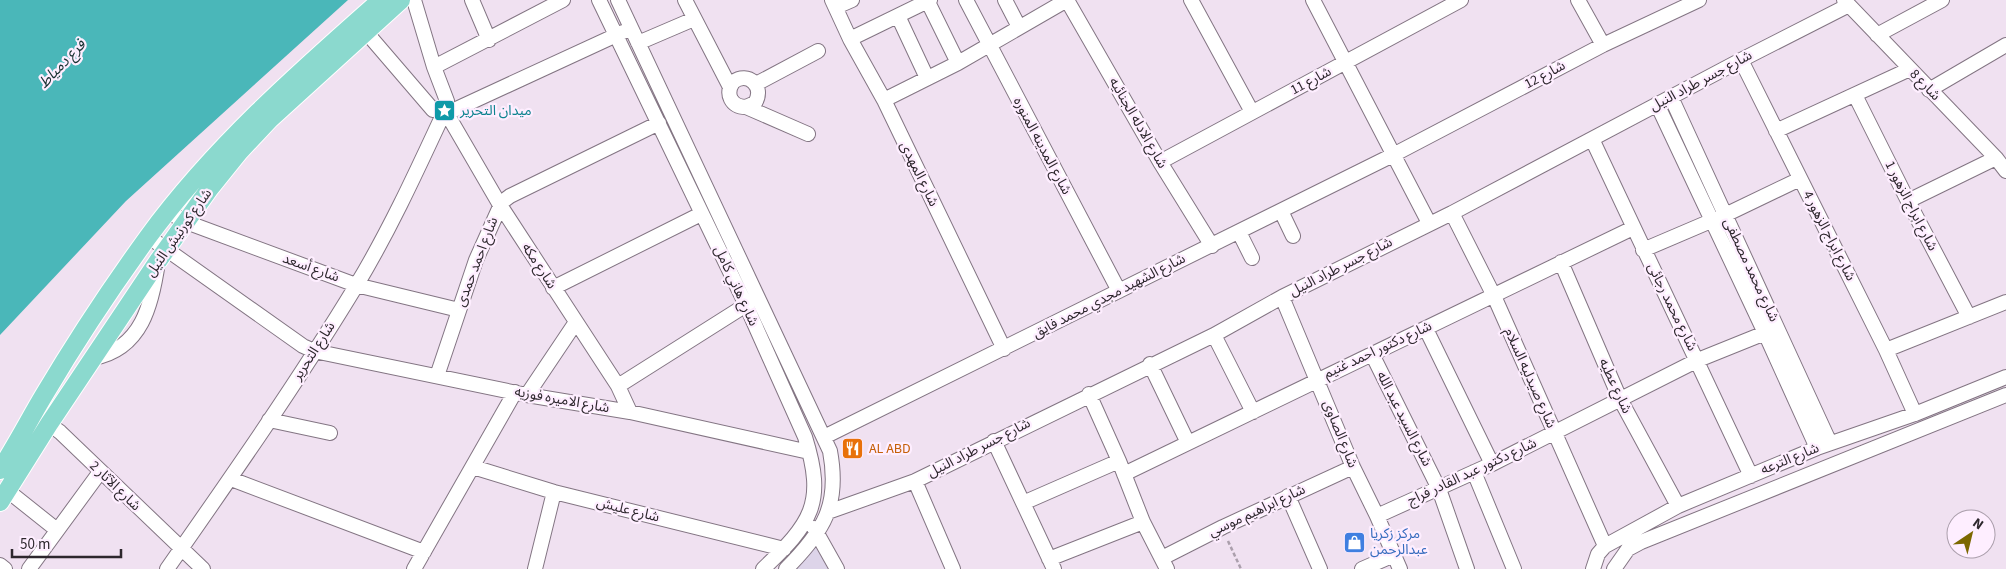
<svg xmlns="http://www.w3.org/2000/svg" width="2006" height="569" font-family="'Source Sans 3','Noto Sans Arabic',sans-serif">
<style>
.medical{fill:#ddd4e9}
.water{fill:#4ab7b9}
.lines{fill:none;stroke-linecap:round;stroke-linejoin:round}
.minor-casing{stroke:#837583;stroke-width:16}
.major-casing{stroke:#fff;stroke-width:20}
.path{stroke:#ab9fac;stroke-width:2.5;stroke-dasharray:4 2.5;stroke-linecap:butt}
.minor{stroke:#fff;stroke-width:14}
.major{stroke:#8bd9ce;stroke-width:18}
.labels{text-anchor:middle;dominant-baseline:central;stroke-width:4.5;stroke-linejoin:round;paint-order:stroke}
.street-label{font-size:14px;fill:#2d272d;stroke:#feeeff}
.culture-label{font-size:14px;fill:#0d838f;stroke:#feeeff;text-anchor:start}
.food-label{font-size:14px;fill:#c56008;stroke:#feeeff;text-anchor:start}
.shop-label{font-size:14px;fill:#366cbe;stroke:#feeeff;text-anchor:start}
.water-label{font-size:15px;font-style:italic;fill:#173030;stroke:#feeeff}
</style>
<rect width="100%" height="100%" fill="#f0e1f1"/>
<path class="medical" d="M814,544L829,569H788Z"/>
<path class="water" d="M0,0H348L126,201L0,335Z"/>
<g class="lines">
<defs>
<path id="minor" d="M414,0L434,67L447,101
M472,0L489,40
M599,0L746,305L805,437C826,504 811,523 763,569
M618,0L830,451C840,505 824,531 786,569
M685,0L730,87
M832,0L850,39L884,100L1004,349
M927,0L958,63
M966,0L1119,291
M1005,0L1019,27
M1067,0L1160,162L1212,246
M1191,0L1252,112
M1313,0L1429,223
M1578,0L1603,45
M1844,0L1996,158L2006,171
M836,7L852,0
M898,16L927,78
M366,32L433,110
M1877,35L1942,0
M850,39L930,0
M638,43L694,19
M1741,60L1886,350L1915,414
M434,67L563,0
M756,84L818,51
M1929,90L2006,45
M1855,95L1908,201L1969,317
M1671,97L1830,443
M884,100L958,63L1067,0
M1657,104L1765,333L1817,448
M746,107L755,103C765,86 748,71 733,82C725,94 731,107 746,107L808,134
M454,110L623,32
M450,119L500,205L618,386L630,412
M1776,131L1910,69
M1592,139L1751,476
M1160,162L1461,0
M1908,201L1996,158
M1281,211L1293,236
M168,212L186,222L356,285L459,310
M1452,213L1494,296L1605,546
M1239,232L1252,258
M149,237L303,346L314,351L527,395L630,412L809,452
M1643,250L1725,215L1800,179
M1561,262L1620,399L1678,506
M553,288L701,214
M1282,297L1353,467L1377,516L1400,569
M1426,329L1492,464
M1214,335L1253,412
M1886,350L2006,302
M1372,354L1439,489L1467,569
M93,358C142,349 152,304 158,262
M1150,364L1188,443
M437,376L476,260L502,202L510,196L659,123
M618,386L746,305
M1089,394L1119,461L1143,522L1167,569
M527,395L576,322
M269,420L330,433
M49,424L60,432L203,569
M824,437L1393,155L1603,45L1699,0
M994,441L1054,569
M473,467L554,492L784,549
M1474,472L1514,569
M1124,474L1633,228
M231,479L424,552
M915,481L953,569
M8,491L57,530
M1288,496L1320,569
M1023,503L1119,461
M828,512L915,481L1214,335L1282,297L1452,213L1741,60L1847,6
M1377,516L1492,464L1698,360L1765,333
M814,528L837,569
M1162,558L1223,527L1353,467
M1049,559L1143,522
M0,565L5,569
M29,569L100,472
M167,569C232,476 297,383 356,286C388,233 414,177 440,121
M414,569L515,392
M535,569L554,492
M1362,569L1394,555
M1593,569L1598,554L1605,546L1678,506L1817,448L1915,414L2006,377
M1614,569L1628,549L1641,542L2006,395"/>
<path id="major" d="M0,470C16,446 29,420 44,395C76,341 111,288 148,237C213,148 298,73 381,0
M0,502L49,424L158,261L210,188L239,152L270,119L401,0"/>
</defs>
<use href="#minor" class="minor-casing"/>
<use href="#major" class="major-casing"/>
<path class="path" d="M1228,541L1241,569"/>
<use href="#minor" class="minor"/>
<use href="#major" class="major"/>
</g>
<defs>
<symbol id="sight-square" viewBox="-11 -11 22 22"><rect x="-9" y="-9" width="18" height="18" rx="4" fill="#0f9aa8" stroke="#feeeff"/><path d="M0-6L1.8-2.2L6-1.7L2.9 1.2L3.7 5.4L0 3.3L-3.7 5.4L-2.9 1.2L-6-1.7L-1.8-2.2Z" fill="#fff"/></symbol>
<symbol id="restaurant-square" viewBox="-11 -11 22 22"><rect x="-9" y="-9" width="18" height="18" rx="4" fill="#e8710a" stroke="#feeeff"/><path d="M-5-6h1v4h1v-4h1v4h1v-4h1v5L-1.5 .5V6h-2V.5L-5-1ZM5-6V6H3V1.5H1.5Q1.5-4 5-6Z" fill="#fff"/></symbol>
<symbol id="shop-square" viewBox="-11 -11 22 22"><rect x="-9" y="-9" width="18" height="18" rx="4" fill="#3f7fe0" stroke="#feeeff"/><path d="M-5-2.5h2.3a2.7 3.5 0 0 1 5.4 0H5L5.5 6h-11ZM-1.5-2.5h3a1.5 2.3 0 0 0-3 0Z" fill="#fff"/></symbol>
</defs>
<g fill-rule="evenodd">
<use href="#sight-square" x="432" y="98" width="25" height="25"/>
<use href="#restaurant-square" x="840" y="436" width="25" height="25"/>
<use href="#shop-square" x="1342" y="530" width="25" height="25"/>
</g>
<g class="labels">
<g class="street-label">
<text transform="translate(1545 75) rotate(-28)">شارع 12</text>
<text transform="translate(1311 81) rotate(-28)">شارع 11</text>
<text transform="translate(1701 81) rotate(-28)">شارع جسر طراد النيل</text>
<text transform="translate(1925 85) rotate(46)">شارع 8</text>
<text transform="translate(1138 123) rotate(60)">شارع الادله الجنائيه</text>
<text transform="translate(1042 146) rotate(62)">شارع المدينه المنوره</text>
<text transform="translate(919 174) rotate(64)">شارع المهدى</text>
<text transform="translate(1911 206) rotate(63)">شارع ابراج الزهور 1</text>
<text transform="translate(179 233) rotate(-55)">شارع كورنيش النيل</text>
<text transform="translate(1829 236) rotate(63)">شارع ابراج الزهور 4</text>
<text transform="translate(477 262) rotate(-69)">شارع احمد حمدى</text>
<text transform="translate(539 266) rotate(57)">شارع مكه</text>
<text transform="translate(1341 267) rotate(-27)">شارع جسر طراد النيل</text>
<text transform="translate(311 268) rotate(20)">شارع أسعد</text>
<text transform="translate(1751 270) rotate(65)">شارع محمد مصطفى</text>
<text transform="translate(736 286) rotate(65)">شارع هاني كامل</text>
<text transform="translate(1109 296) rotate(-27)">شارع الشهيد مجدي محمد فايق</text>
<text transform="translate(1672 307) rotate(64)">شارع محمد رجائى</text>
<text transform="translate(1378 350) rotate(-25)">شارع دكتور احمد غنيم</text>
<text transform="translate(314 351) rotate(-57)">شارع التحرير</text>
<text transform="translate(1530 378) rotate(66)">شارع صيدليه السلام</text>
<text transform="translate(1615 386) rotate(65)">شارع عطيه</text>
<text transform="translate(562 400) rotate(10)">شارع الاميره فوزيه</text>
<text transform="translate(1404 419) rotate(63)">شارع السيد عبد الله</text>
<text transform="translate(1340 434) rotate(68)">شارع الصاوى</text>
<text transform="translate(979 448) rotate(-27)">شارع جسر طراد النيل</text>
<text transform="translate(1790 459) rotate(-22)">شارع الترعه</text>
<text transform="translate(1472 472) rotate(-25)">شارع دكتور عبد القادر فراج</text>
<text transform="translate(115 486) rotate(44)">شارع الآثار 2</text>
<text transform="translate(628 510) rotate(14)">شارع عليش</text>
<text transform="translate(1257 511) rotate(-25)">شارع ابراهيم موسي</text>
</g>
<g class="culture-label">
<text x="460" y="111">ميدان التحرير</text>
</g>
<g class="food-label">
<text x="869" y="449">AL ABD</text>
</g>
<g class="shop-label">
<text x="1370" y="534">مركز زكريا<tspan x="1370" dy="16">عبدالرحمن</tspan></text>
</g>
<g class="water-label">
<text transform="translate(62 64) rotate(-46)">فرع دمياط</text>
</g>
</g>
<g transform="translate(1971 534) rotate(35)"><circle r="24" fill="#feeeff" stroke="#aa9eab"/>
<path d="M0-4L9 19L0 12L-9 19Z" fill="#7c6800"/>
<text y="-8" font-size="14" font-weight="bold" text-anchor="middle" fill="#2d272d">N</text>
</g>
<path d="M12 549v8h109v-8" fill="none" stroke="#2d272d" stroke-width="2.5"/>
<text x="20" y="549" font-size="15" fill="#2d272d" stroke="#feeeff" stroke-width="4" paint-order="stroke">50 m</text>
</svg>
